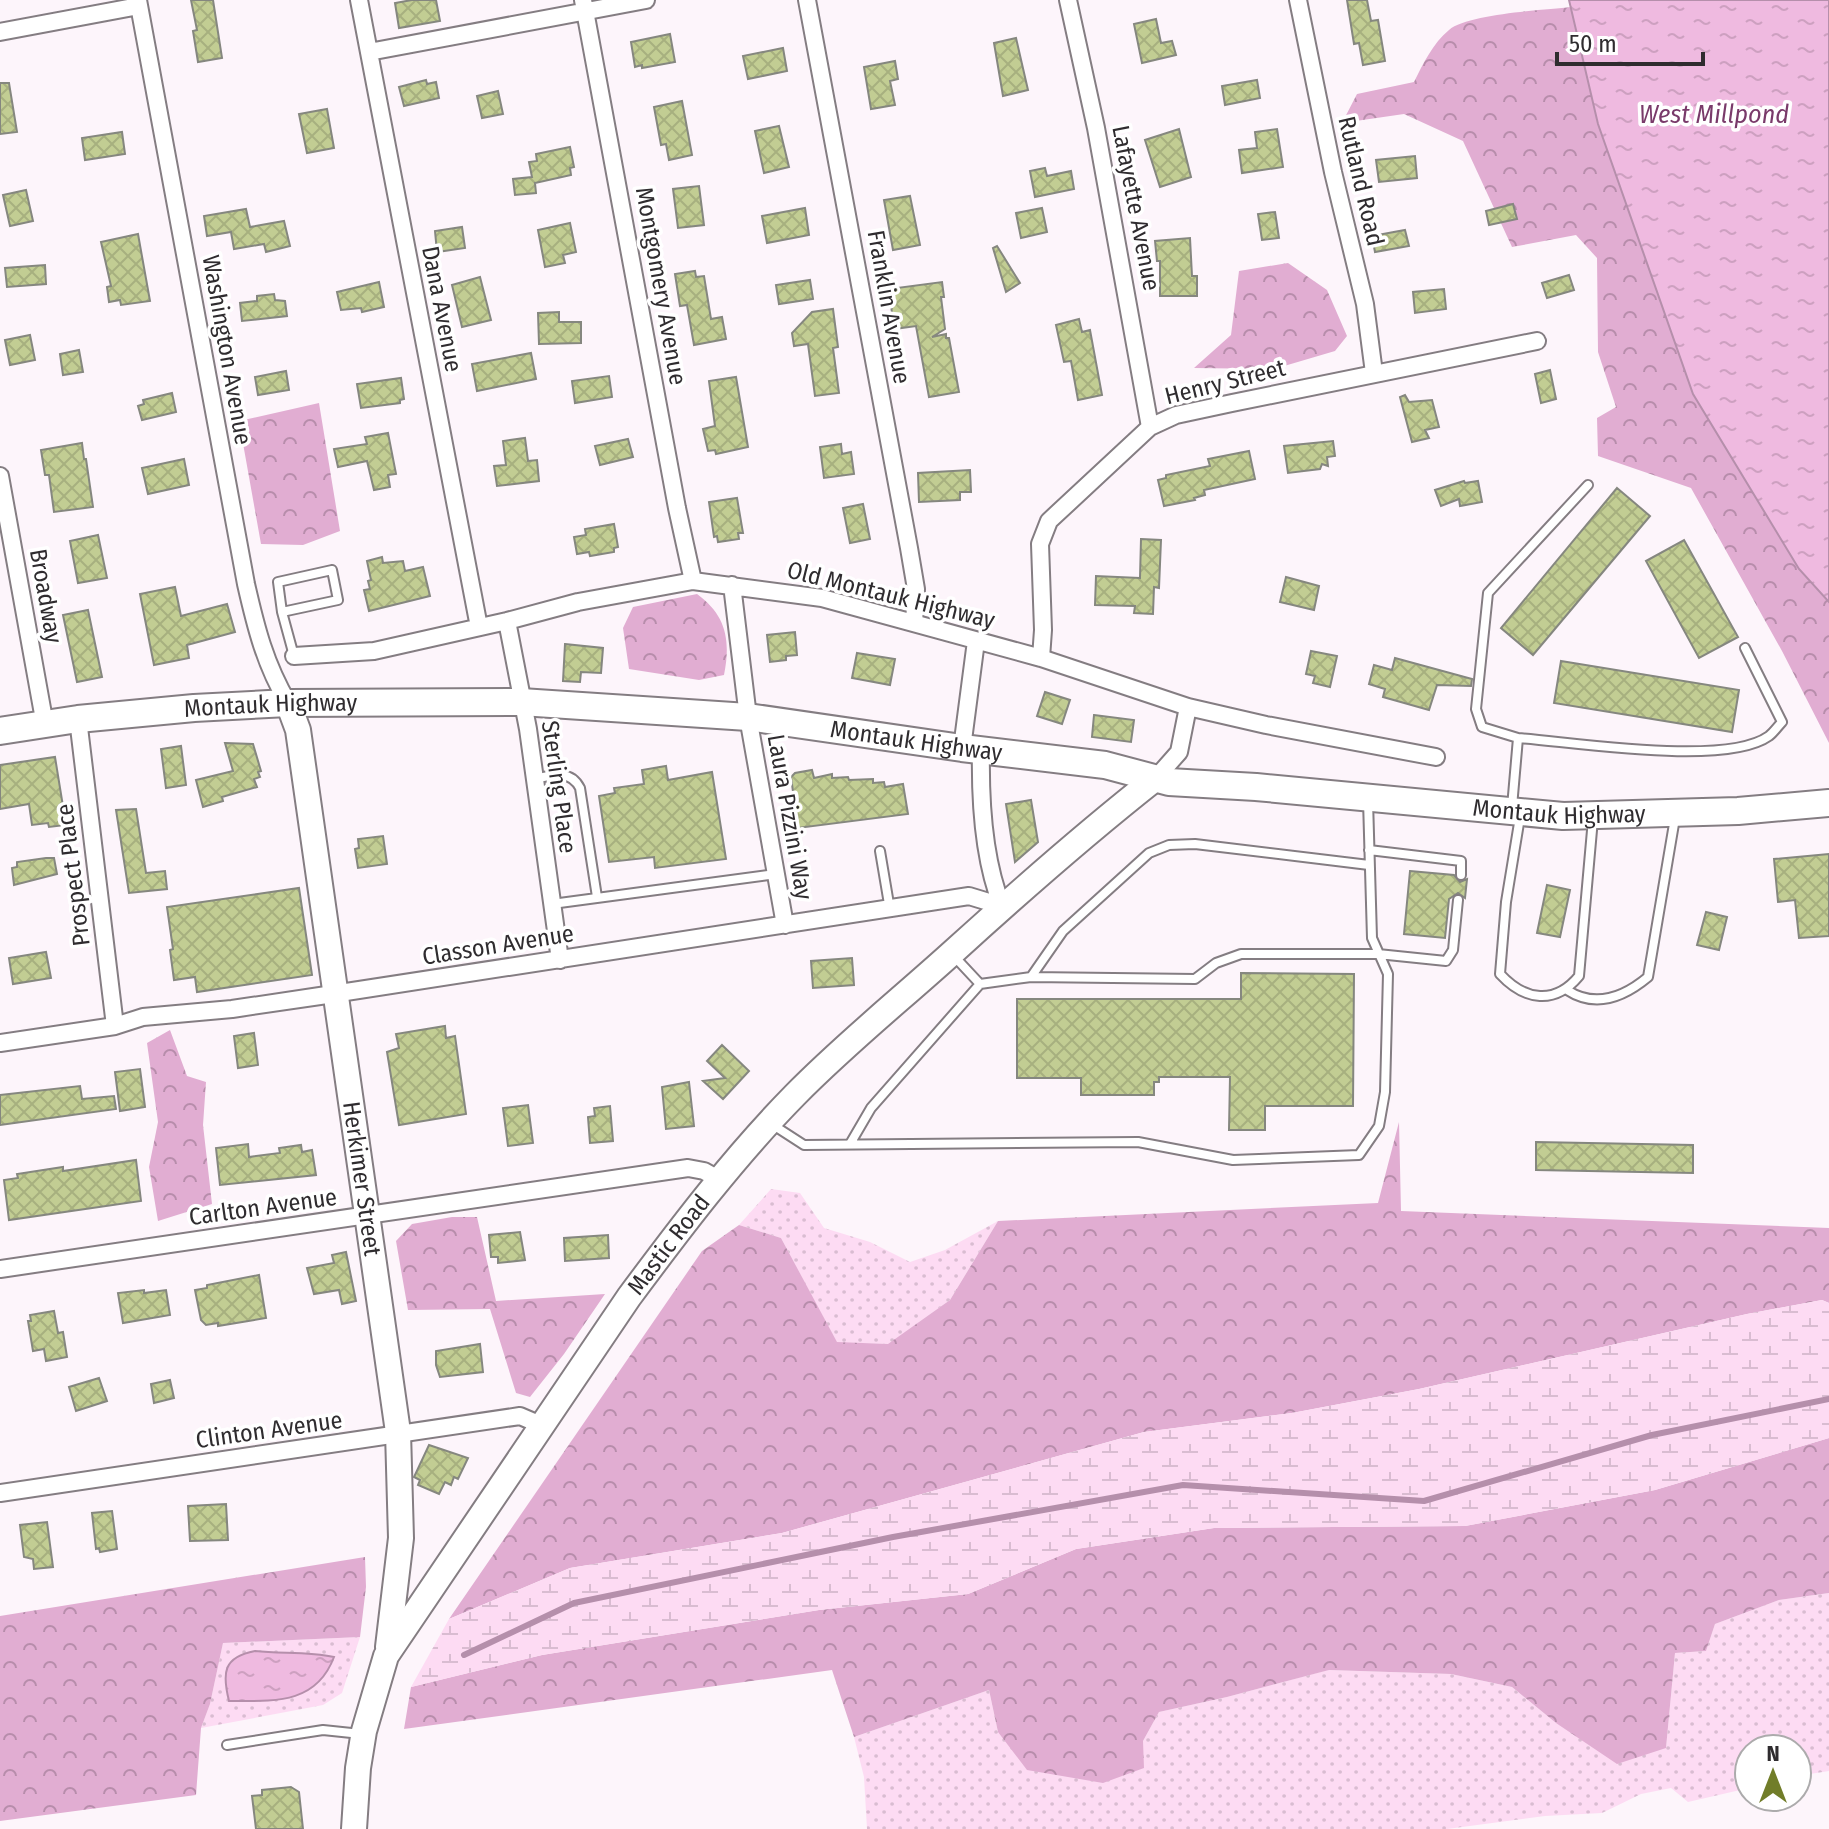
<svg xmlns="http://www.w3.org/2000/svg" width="1829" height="1829" font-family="'Fira Sans Condensed',sans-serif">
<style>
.grass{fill:url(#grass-dots)}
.forest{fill:url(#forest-crowns)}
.wetland{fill:url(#wetland-marsh)}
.water{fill:url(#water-ripples);stroke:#b58fab;stroke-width:2}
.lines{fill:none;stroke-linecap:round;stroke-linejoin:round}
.stream{stroke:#b58fab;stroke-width:6}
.building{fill:url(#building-cross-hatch);stroke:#85877f;stroke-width:2}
.service-casing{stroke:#847d82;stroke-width:12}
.minor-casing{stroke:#847d82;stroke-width:20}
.secondary-casing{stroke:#847d82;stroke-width:28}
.primary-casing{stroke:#847d82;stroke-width:30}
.service{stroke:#fff;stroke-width:8}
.minor{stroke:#fff;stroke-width:16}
.secondary{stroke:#fff;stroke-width:24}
.primary{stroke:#fff;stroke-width:26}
.labels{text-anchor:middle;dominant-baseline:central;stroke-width:7;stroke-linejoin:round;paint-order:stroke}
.street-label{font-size:24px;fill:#2f2c2f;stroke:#fff}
.water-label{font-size:26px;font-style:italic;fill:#793a6a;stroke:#fff}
</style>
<defs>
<pattern id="grass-dots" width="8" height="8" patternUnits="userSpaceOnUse" patternTransform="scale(2)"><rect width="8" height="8" fill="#fddbf3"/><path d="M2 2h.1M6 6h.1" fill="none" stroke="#d9bcd1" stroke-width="1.8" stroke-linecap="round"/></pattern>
<pattern id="forest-crowns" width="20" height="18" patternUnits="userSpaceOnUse" patternTransform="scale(2)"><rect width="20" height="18" fill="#e1add2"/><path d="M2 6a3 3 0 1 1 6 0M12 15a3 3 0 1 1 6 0" fill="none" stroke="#b78dab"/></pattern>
<pattern id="wetland-marsh" width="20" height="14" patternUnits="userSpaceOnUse" patternTransform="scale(2)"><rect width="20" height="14" fill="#fddbf3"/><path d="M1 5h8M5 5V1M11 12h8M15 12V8" fill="none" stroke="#d9bcd1"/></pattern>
<pattern id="water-ripples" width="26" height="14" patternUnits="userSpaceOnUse" patternTransform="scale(2)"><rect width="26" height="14" fill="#efbae0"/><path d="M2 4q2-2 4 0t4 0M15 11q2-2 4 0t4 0" fill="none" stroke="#cda0c0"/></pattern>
<pattern id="building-cross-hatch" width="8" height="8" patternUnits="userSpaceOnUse" patternTransform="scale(2)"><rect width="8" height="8" fill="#c2cd93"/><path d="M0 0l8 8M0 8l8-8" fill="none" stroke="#a7b07f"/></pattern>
</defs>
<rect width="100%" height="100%" fill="#fdf5fb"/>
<path class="grass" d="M771,1189L800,1193L824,1228L870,1242L910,1262L945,1250L998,1221L950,1300L889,1344L837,1343L781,1238L739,1225Z
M1829,1593V1771L1797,1776V1749H1749V1788L1688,1802L1671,1788L1641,1794L1602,1813L1545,1816L1447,1829H867L864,1777L854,1737L989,1690L998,1732L1143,1741L1159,1712L1227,1697L1328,1670L1451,1674L1512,1687L1556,1723L1666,1748L1675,1653L1706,1651L1715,1624L1779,1600Z
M360,1637L342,1693L323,1705L201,1728L210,1704L223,1643Z"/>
<path class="forest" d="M1571,7L1598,124L1693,394L1799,568L1829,602V743L1782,651L1691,488L1598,456L1597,418L1616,407L1598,352L1597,258L1576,235L1512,247L1463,141L1404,114L1342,123L1357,94L1414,82C1423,64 1433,43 1449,30C1468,14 1544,10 1571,7Z
M1288,263L1327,290L1347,336L1335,351L1274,369L1194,368L1231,335L1239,271Z
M319,403L340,531L303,545L261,544L239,421Z
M697,594C726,615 731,640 724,675L699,680L629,669L623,628L633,607Z
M170,1030L187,1076L206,1082L203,1125L212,1204L158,1221L149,1167L158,1122L147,1043Z
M1399,1122L1401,1211L1829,1228V1303L1822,1300L1747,1314L1419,1389L1292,1413L1144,1432L782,1533L570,1568L449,1619L702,1251L739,1225L781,1238L837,1342L888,1344L950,1300L998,1221L1378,1203Z
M452,1217H477L496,1301L605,1294L564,1354L530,1397L516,1393L490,1309L408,1310L396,1241L412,1224Z
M1829,1438V1593L1779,1600L1715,1624L1706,1651L1675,1653L1666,1748L1617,1764L1556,1723L1512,1687L1451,1674L1329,1670L1227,1697L1159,1712L1143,1741L1144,1768L1103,1783L1027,1770L998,1732L989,1690L854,1737L832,1670L404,1729L411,1687L542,1655L819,1610L968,1594L1076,1549L1214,1528L1465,1526L1655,1490Z
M365,1557L366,1587L360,1637L223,1643L210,1704L201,1728L196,1795L0,1821V1616Z"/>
<path class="wetland" d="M1822,1300L1829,1303V1438L1655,1490L1465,1526L1214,1528L1076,1549L968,1594L819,1610L542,1655L411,1687L449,1619L570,1568L782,1533L1144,1432L1292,1413L1419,1389L1747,1314Z"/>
<path class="water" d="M1569,0H1829V602L1799,569L1693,394L1598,124Z
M255,1651C282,1654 308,1651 334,1657C316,1705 273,1701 229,1701C222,1673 223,1657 255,1651Z"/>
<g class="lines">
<path class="stream" d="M464,1655L574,1603L893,1537L1183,1485L1424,1501L1652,1435L1829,1399"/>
</g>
<path class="building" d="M191,0H213L222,58L198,62L193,31L197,30Z
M412,0H436L440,21L399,28L395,3Z
M1347,0H1367L1371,21L1378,20L1385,61L1363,65L1359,43L1354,44Z
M1156,19L1161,43L1172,41L1176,55L1142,63L1134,24Z
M670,34L675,62L642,68V65L635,67L631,42Z
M1016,38L1028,90L1003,96L994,43Z
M783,48L787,71L748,79L743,56Z
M895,61L898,79L890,81L895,105L871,109L864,67Z
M426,80L427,84L436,82L439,98L404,106L399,87Z
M1257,80L1260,98L1225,105L1222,86Z
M0,83H9L17,132L0,134Z
M498,91L503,114L482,118L477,96Z
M682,101L692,155L669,160L666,144L661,145L654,107Z
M327,109L334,148L307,153L299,114Z
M779,126L789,167L764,173L755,131Z
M1179,129L1191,177L1160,187L1145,140Z
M1277,129L1283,167L1242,173L1239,150L1257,148L1255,132Z
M122,132L125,154L85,160L82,138Z
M570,147L574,167L570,168L571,175L535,183L536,193L515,195L513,179L532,177L529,162L537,161L536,154Z
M1415,156L1417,178L1379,182L1376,160Z
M1045,168L1047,176L1071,171L1074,189L1035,197L1030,171Z
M699,186L704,225L678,228L673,189Z
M26,190L33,221L10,226L3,195Z
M910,196L920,245L893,250L884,200Z
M1513,204L1517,219L1489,225L1486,211Z
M805,208L809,235L767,243L762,216Z
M1042,208L1047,232L1021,238L1016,213Z
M246,209L250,227L284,221L290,246L266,252L264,244L234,249L231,232L207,236L204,216Z
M1275,212L1279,238L1262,240L1258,214Z
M570,223L576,252L563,255L565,263L545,267L538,230Z
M462,227L465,248L437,252L435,231Z
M1405,230L1409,246L1375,252L1372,236Z
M138,234L150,301L121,305L120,300L109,302L107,287L111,286L101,242Z
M1190,238L1192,276H1197V296H1160V261H1157L1155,241Z
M997,246L1020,283L1006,292L993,248Z
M45,265L46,284L7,287L5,268Z
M695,271L696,277L704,276L711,319L722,317L726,339L694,345L687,305L680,306L675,274Z
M1569,275L1574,290L1547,298L1542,283Z
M480,277L491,320L462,327L452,285Z
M810,280L813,299L779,304L776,285Z
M379,282L384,307L362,312L361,308L341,310L337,292Z
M942,282L944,297H941L945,329L932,337L946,334V338H949L959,392L929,397L916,326L894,329L889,289Z
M1444,289L1446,309L1415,313L1413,292Z
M274,294L275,300L285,301L287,316L242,321L240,303L257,301V296Z
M833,309L838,347L833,348L839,393L815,396L808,344L794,346L792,333L812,312Z
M559,312V322H581V343L539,344L538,313Z
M1079,319L1082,332L1090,330L1102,395L1078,400L1071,361L1064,362L1056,325Z
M30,335L35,360L10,365L5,340Z
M79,350L83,372L63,375L60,354Z
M531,353L536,379L477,391L472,364Z
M1550,370L1556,399L1541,403L1535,374Z
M286,371L289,390L258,395L255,377Z
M609,376L612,397L575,403L572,381Z
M736,377L748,447L716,454L715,450L708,451L703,429L715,426L709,381Z
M401,378L404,399L400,400V403L361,408L357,384Z
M172,393L176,412L142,420L138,406L144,404L143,400Z
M1405,395L1409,402L1432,400L1439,427L1425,430L1429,438L1412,442L1400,397Z
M388,433L396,474L388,475L390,487L374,490L367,461L338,467L334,449L367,444L365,437Z
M525,438L528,461L537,460L539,481L497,486L494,466L506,465L503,441Z
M628,439L633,457L600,465L595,446Z
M1333,441L1335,456L1327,457L1328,466L1322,464L1320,469L1288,473L1284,446Z
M82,443L84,459H86L93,507L54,512L49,475H45L41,450Z
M841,444L842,454L851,452L854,474L824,478L820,447Z
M1249,451L1255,479L1204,490L1205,495L1194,498L1195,500L1164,506L1158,480L1166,478V475L1210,466L1208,459Z
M184,459L189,485L148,494L142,468Z
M970,470L971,492H960V500L919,502L918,473Z
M1464,481L1465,483L1478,481L1482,502L1460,506L1459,499L1441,506L1435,490Z
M1617,488L1650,516L1533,655L1501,628Z
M737,498L743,533H738L739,539L718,542L717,536L714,537L709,502Z
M863,504L870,539L850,543L843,508Z
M614,524L618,547L614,548V552L590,556L589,552L577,554L574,537L586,535L585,529Z
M98,535L107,578L78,583L70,541Z
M1141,539L1161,540L1159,588L1154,587L1153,614L1134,613L1135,606L1095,605L1096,576L1140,578Z
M1684,540L1738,637L1699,658L1646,561Z
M382,557L383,563L403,561L405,571L423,567L430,596L369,611L364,590L370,589L368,581L371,580L367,561Z
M1286,577L1319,586L1314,610L1280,602Z
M175,587L181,616L227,604L235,632L187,645L189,658L154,665L140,594Z
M88,610L102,677L77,682L63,615Z
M795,632L797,655L786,656V660L770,662L767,635Z
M565,644L603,648L601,673L581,672L580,682L563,681Z
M1311,651L1337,656L1330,687L1313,683L1315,676L1306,674Z
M857,653L895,659L890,685L852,678Z
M1395,658L1472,679L1471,686L1437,685L1429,710L1383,697L1385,689L1369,684L1374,665L1392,670Z
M1561,661L1739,690L1732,732L1554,703Z
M1045,692L1070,700L1062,724L1037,716Z
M1094,715L1134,720L1131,742L1092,737Z
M225,743L253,744L261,771L258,772L260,777L254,779L257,787L222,797L223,801L203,807L196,780L233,771Z
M181,746L186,785L166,788L161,749Z
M55,757L66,825L49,827L48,823L32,825L29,804L0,809V765Z
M666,766L668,780L712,772L726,859L655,868L654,857L609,862L599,796L615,793L614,788L644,784L642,770Z
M812,770L814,778L832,774V778L848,777L849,780L873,779V783L884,782L885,787L903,784L908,814L798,828L791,777L795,773Z
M1031,800L1038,842L1015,862L1006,804Z
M136,809L146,873L165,871L167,889L129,893L116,810Z
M383,836L387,864L358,868L355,849L359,848L358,839Z
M1829,854V936L1799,938L1795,900L1778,902L1774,859Z
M46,858H54L57,874L14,885L12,868L17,867V862Z
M1410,871L1454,875L1460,882L1467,879L1465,898L1458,893L1449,899L1445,938L1404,934Z
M1547,885L1570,890L1560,937L1537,933Z
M299,888L312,975L197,992L195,977L174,980L170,950L173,949L167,907Z
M1706,912L1727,917L1719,950L1697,945Z
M46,952L51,978L13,984L9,958Z
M852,958L854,985L813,988L811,961Z
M1241,973L1354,974L1353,1106H1265V1130H1229L1230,1077H1159V1082H1154V1095H1081V1078H1017V999H1241Z
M445,1026L446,1038L455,1036L466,1114L399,1125L387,1052L399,1048L396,1034Z
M254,1033L258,1065L238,1068L234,1036Z
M722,1045L749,1071L723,1099L703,1081L725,1078L707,1061Z
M140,1069L145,1107L120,1111L115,1072Z
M689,1082L694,1126L666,1129L662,1087Z
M80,1086L82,1099L114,1096L116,1109L0,1125V1095Z
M528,1105L533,1143L508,1146L503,1108Z
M610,1106L613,1141L590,1143L588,1117L595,1116L594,1108Z
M1536,1142L1693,1145V1173L1536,1170Z
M248,1144L249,1157L280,1153L279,1148L301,1145L302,1152L312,1150L316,1175L220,1185L216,1148Z
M136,1160L141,1201L9,1220L4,1180L18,1178L17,1174L63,1167V1171Z
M520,1232L525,1260L498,1263V1257H491L489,1235Z
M608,1235L609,1258L565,1261L564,1238Z
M346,1252L356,1301L342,1304L339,1290L314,1294L307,1268L334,1263L332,1255Z
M259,1275L266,1318L218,1326V1323L206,1325L201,1320L195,1290L207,1288V1285Z
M144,1290V1293L166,1290L170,1315L123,1323L118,1293Z
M54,1311L58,1333L63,1332L67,1357L46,1361L44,1349L33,1351L28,1321H31L30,1315Z
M480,1344L483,1372L440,1377L436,1365V1351Z
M99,1378L107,1401L76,1411L69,1387Z
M170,1380L174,1398L154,1403L151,1384Z
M429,1445L468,1458L458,1479L454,1477L451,1485L445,1482L439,1494L418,1485L420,1480L414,1477Z
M226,1504L228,1540L190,1541L188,1506Z
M112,1511L117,1549L100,1552L99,1548L96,1549L92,1513Z
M47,1522L53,1567L34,1569L33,1559L24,1557L20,1525Z
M291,1787L299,1792L303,1829H256L252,1796L262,1795V1790Z"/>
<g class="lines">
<defs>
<path id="service" d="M282,612L338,600L332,570L278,582L282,612L294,656
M1518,738C1574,742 1726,767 1769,736C1774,732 1778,726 1782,722L1745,648
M534,779C552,775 570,769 580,788L597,897
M1512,807L1518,738L1482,727L1476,709L1488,593L1588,485
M1520,817L1506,902L1500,974C1525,1001 1555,1005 1579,976L1593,819
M1369,850L1461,861V875
M880,851L890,910
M552,904L776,874
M952,954L980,984
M1031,977L1195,979L1216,963L1241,954H1378L1446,961L1453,950L1458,900
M1567,990C1596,1009 1624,997 1648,977L1675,818
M770,1123L804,1145L1138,1142L1233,1160L1359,1155L1379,1126L1385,1092L1388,974L1372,938L1368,800
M850,1144L871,1108L980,984L1031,977L1063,931L1149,853L1169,845L1195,844L1369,865
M227,1745L323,1730L361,1734"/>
<path id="minor" d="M138,0L246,584C256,628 265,664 288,703
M359,0L479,627
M583,0L677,508L693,581
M807,0L909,548L916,589L914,623
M1068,0L1096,128L1150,427
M1298,0L1333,172L1365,304L1374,373
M0,32L139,6
M369,52L646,0
M0,476L45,725
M732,585L748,717L785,925
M507,621L528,729L560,960
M294,656L374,651L507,621L578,602L693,581L822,598L1041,658L1188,707L1266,725L1436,757
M1041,658L1043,630L1040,544L1049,521L1150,427L1176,415L1232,403L1537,341
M78,719L115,1026
M962,748L976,641
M981,750C980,801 983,859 1002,906
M1156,778L1179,752L1188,707
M0,1043L115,1026L143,1017L232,1009L320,996L969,896L1002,906
M0,1269L688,1168L704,1171L720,1180
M0,1493L520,1416L541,1425"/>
<g id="secondary">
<path id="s1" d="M288,703L298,730L398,1432L401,1538L388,1647"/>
<path id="s2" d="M354,1829L358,1768L364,1731L386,1656L629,1297C681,1227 734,1157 795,1095C845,1044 900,1000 953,952C1019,892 1086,833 1156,778"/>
</g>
<g id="primary">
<path id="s3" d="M0,731L78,719L194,708L288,703L521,702L748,717L962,748L1105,765L1169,782L1256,787L1563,816L1738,811L1829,803"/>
</g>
</defs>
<use href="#service" class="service-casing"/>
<use href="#minor" class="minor-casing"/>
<use href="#secondary" class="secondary-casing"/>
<use href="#primary" class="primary-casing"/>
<use href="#service" class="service"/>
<use href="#minor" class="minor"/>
<use href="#secondary" class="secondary"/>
<use href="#primary" class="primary"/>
</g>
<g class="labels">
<g class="street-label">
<text transform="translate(1361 181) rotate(77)">Rutland Road</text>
<text transform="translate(1136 208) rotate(79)">Lafayette Avenue</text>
<text transform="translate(661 286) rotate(80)">Montgomery Avenue</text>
<text transform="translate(889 307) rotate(80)">Franklin Avenue</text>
<text transform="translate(442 309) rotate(79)">Dana Avenue</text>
<text transform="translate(227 350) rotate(80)">Washington Avenue</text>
<text transform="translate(1225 382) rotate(-14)">Henry Street</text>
<text transform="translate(891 595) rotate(14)">Old Montauk Highway</text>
<text transform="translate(46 596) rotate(80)">Broadway</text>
<text stroke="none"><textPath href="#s3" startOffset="272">Montauk Highway</textPath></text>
<text stroke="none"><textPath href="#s3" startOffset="920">Montauk Highway</textPath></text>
<text transform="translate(559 787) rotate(82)">Sterling Place</text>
<text stroke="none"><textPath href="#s3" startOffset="1568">Montauk Highway</textPath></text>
<text transform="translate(790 817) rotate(80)">Laura Pizzini Way</text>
<text transform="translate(73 875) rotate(-97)">Prospect Place</text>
<text transform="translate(498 945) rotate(-9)">Classon Avenue</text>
<text stroke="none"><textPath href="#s1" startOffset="482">Herkimer Street</textPath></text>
<text transform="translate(263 1207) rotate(-8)">Carlton Avenue</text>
<text stroke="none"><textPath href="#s2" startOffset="676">Mastic Road</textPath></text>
<text transform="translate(269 1430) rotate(-8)">Clinton Avenue</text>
</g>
<g class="water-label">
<text x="1714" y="114">West Millpond</text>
</g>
</g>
<g transform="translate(1773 1773)"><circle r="38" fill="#ffffff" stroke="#acabac" stroke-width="2"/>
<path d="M0-6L14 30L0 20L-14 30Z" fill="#717d29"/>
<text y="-12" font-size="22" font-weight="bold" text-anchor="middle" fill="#2f2c2f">N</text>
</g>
<path d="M1557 52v12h146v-12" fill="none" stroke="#2f2c2f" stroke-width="4"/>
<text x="1569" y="52" font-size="24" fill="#2f2c2f" stroke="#ffffff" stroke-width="6" paint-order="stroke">50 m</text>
</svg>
